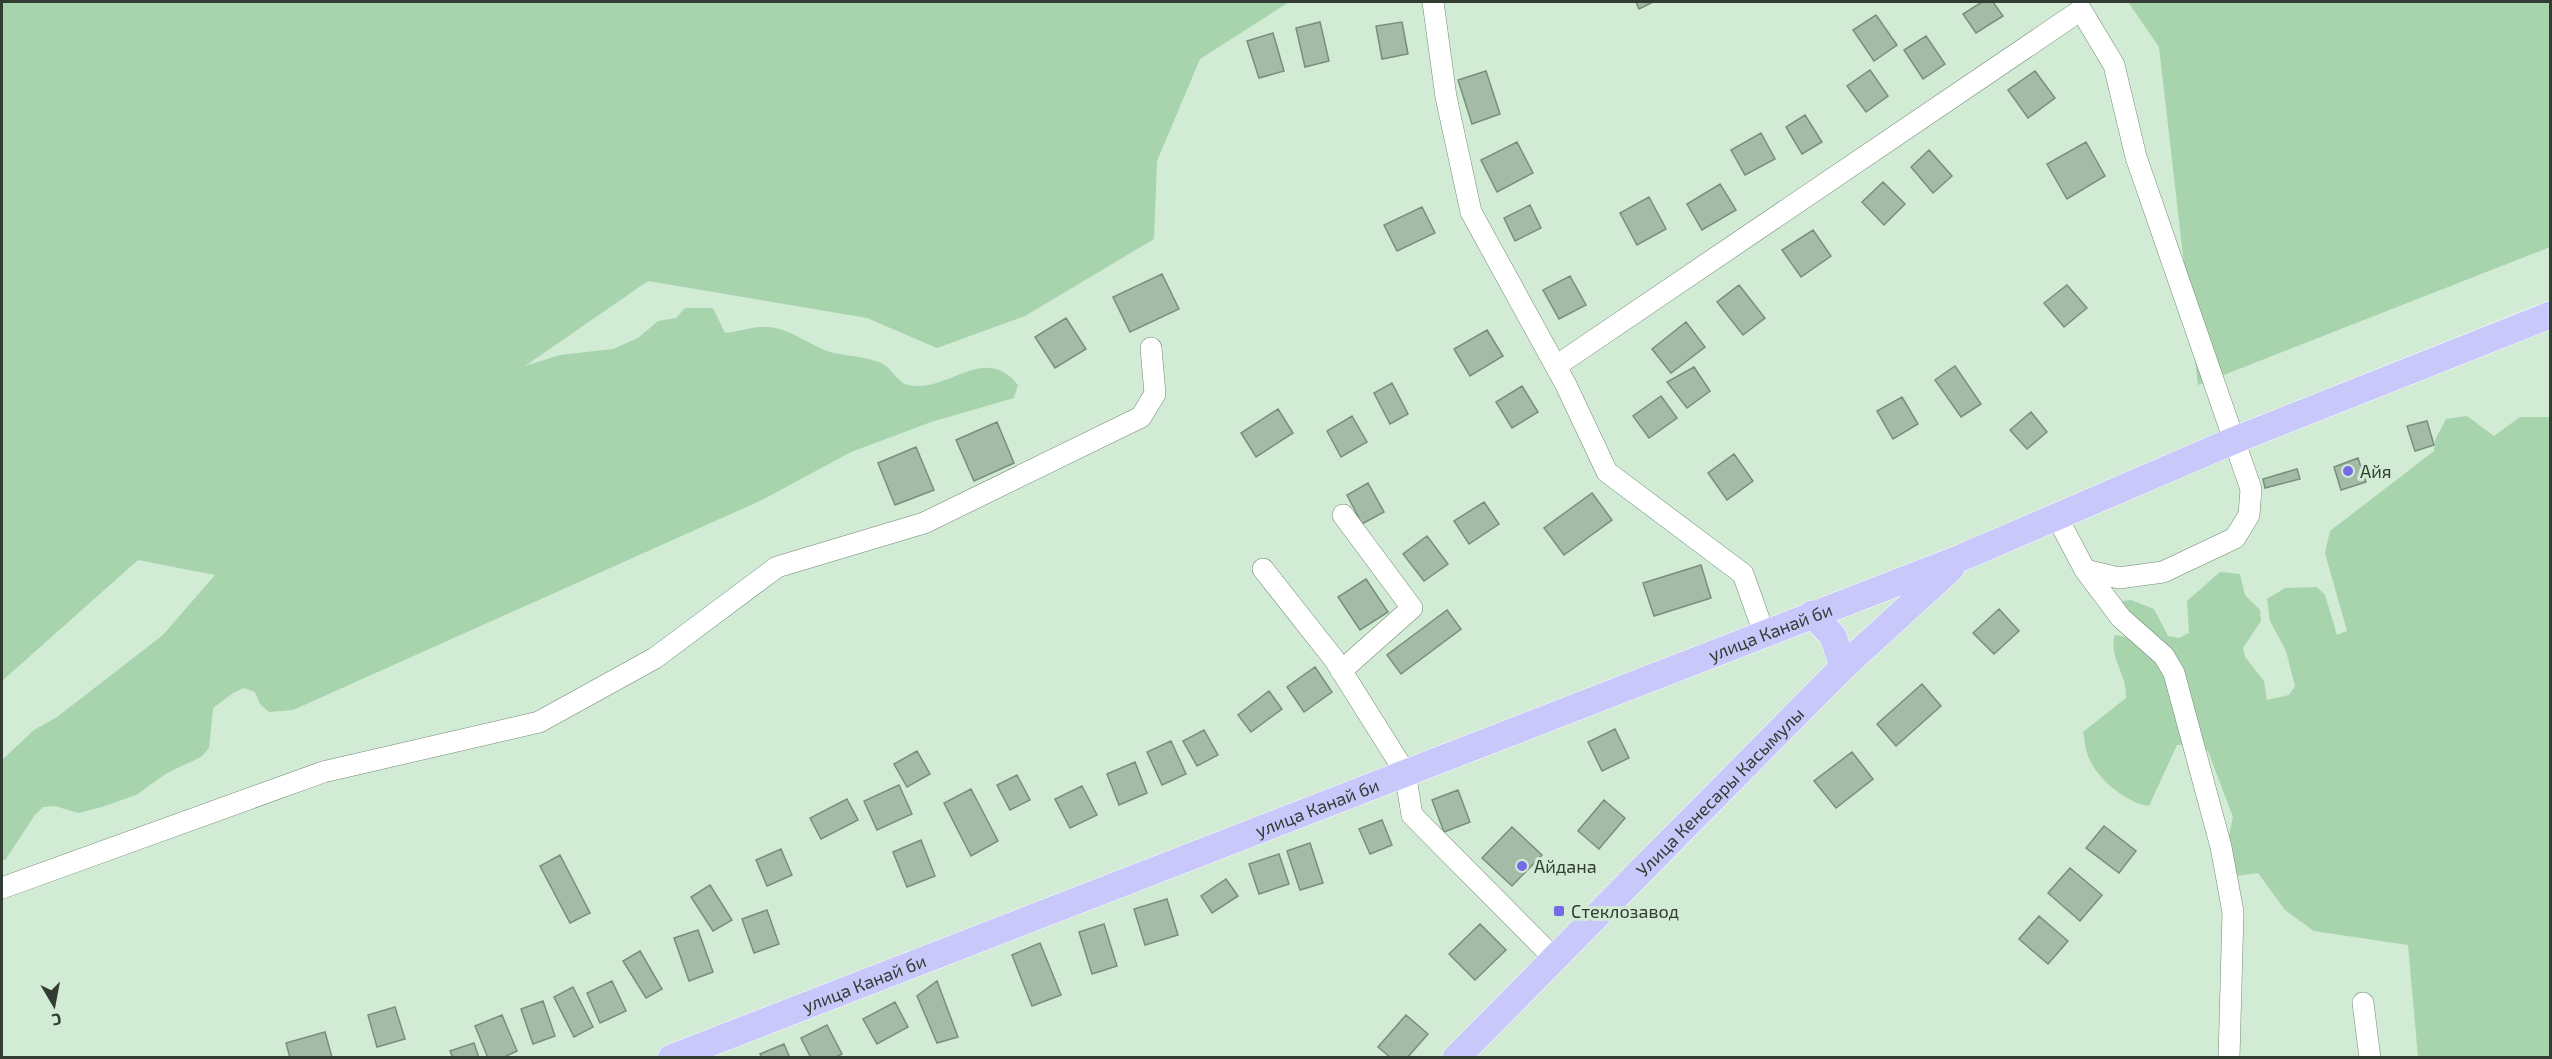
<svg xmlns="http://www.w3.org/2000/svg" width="2552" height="1059" font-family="'Exo 2',sans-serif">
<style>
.green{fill:#a7d3ad}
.building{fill:#a4bca7;stroke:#788f7a;stroke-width:1.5}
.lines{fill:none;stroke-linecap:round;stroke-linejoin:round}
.minor-casing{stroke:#728975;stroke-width:22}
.major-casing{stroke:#fff;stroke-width:28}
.minor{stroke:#fff;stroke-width:21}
.major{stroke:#c8c8fb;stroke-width:27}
.poi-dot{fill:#756be6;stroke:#d1ebd4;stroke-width:2}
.labels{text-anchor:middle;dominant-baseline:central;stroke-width:6;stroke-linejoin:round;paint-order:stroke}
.poi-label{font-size:18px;fill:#323c33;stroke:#d1ebd4;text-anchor:start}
.street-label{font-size:18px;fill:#323c33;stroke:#d1ebd4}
</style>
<rect width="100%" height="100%" fill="#d1ebd4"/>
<path class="green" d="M2,2H1289L1200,59L1157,161L1154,239L1025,316L937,348L867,318L648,281L525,366L560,355L613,349L638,338L658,321L676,318L685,308H713L725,333C738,332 752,326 766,327C788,327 809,345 830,352C845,356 871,357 883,364C892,369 898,383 908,385C948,394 984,342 1018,385L1014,398L931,422L851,452L762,500L293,710L269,712L260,704L255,692L244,688L233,693L213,708L209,748L201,757L167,773L136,795L102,807L78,813L55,806L43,807L34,816L6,859L2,861V760L34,730L57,717L163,635L215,575L138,560L2,681Z
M2128,2H2550V247L2198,385L2159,47Z
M2467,416L2494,436L2520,417H2550V1057H2418L2408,945L2314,931L2285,910L2258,873L2236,876L2227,844L2233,817L2208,751L2199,744L2177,745L2149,806C2126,803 2096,778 2088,756C2085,749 2085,739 2083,732L2126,698C2128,675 2108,657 2115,635L2142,640L2101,604L2131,600L2154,609L2168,636L2179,638L2189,633L2187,601L2220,572L2240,574L2245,595L2260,610L2261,621L2243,648L2245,657L2264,681L2267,700L2289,695L2295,686L2286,651L2270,621L2267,599L2285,588L2317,587L2325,595L2337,635L2347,631L2325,553L2330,531L2434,451L2435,440L2446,419Z"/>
<path class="building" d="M1636,2H1653L1639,9Z
M1982,2H1993L2003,16L1976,33L1963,14Z
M1876,15L1897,45L1874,61L1853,30Z
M1320,22L1329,61L1305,67L1296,28Z
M1402,22L1408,54L1382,59L1376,26Z
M1273,33L1284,71L1259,78L1247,41Z
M1926,36L1945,64L1923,79L1904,50Z
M1870,70L1888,96L1866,112L1847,86Z
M1486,71L1500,114L1472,124L1458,80Z
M2035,71L2055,98L2028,118L2008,90Z
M1805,115L1822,142L1802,154L1786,127Z
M1761,133L1775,159L1745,175L1731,150Z
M1517,142L1533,173L1497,192L1481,160Z
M2086,142L2105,176L2067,199L2047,164Z
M1929,150L1952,176L1933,193L1911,167Z
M1883,182L1905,204L1884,225L1862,202Z
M1720,184L1736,210L1702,230L1687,204Z
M1649,197L1666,229L1637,245L1620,213Z
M1530,205L1541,228L1515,241L1504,218Z
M1422,207L1435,233L1397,251L1384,225Z
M1813,230L1831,256L1801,277L1782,250Z
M1162,274L1179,309L1130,332L1113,297Z
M1570,276L1586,305L1559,319L1543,290Z
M1739,285L1765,318L1743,335L1717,302Z
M2067,285L2087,308L2064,327L2044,303Z
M1066,318L1086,349L1055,368L1035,337Z
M1686,322L1705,347L1671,373L1652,349Z
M1487,330L1503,356L1470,376L1454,349Z
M1955,366L1981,404L1961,417L1935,380Z
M1694,367L1710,391L1687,408L1667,382Z
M1392,383L1408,414L1390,424L1374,393Z
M1522,386L1538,412L1512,428L1496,402Z
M1661,396L1677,418L1649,438L1633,416Z
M1902,397L1918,424L1893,439L1877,411Z
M1278,409L1293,433L1256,457L1241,433Z
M2031,412L2047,432L2027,449L2010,430Z
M1352,416L1367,442L1341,457L1327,431Z
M2427,421L2434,445L2415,451L2407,426Z
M997,422L1014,463L974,481L956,440Z
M916,447L934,490L895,505L878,463Z
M1734,454L1753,481L1727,500L1708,473Z
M2358,458L2366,482L2341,490L2334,467Z
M2297,469L2300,479L2265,488L2263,479Z
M1368,483L1384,512L1362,524L1347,495Z
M1592,493L1612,520L1564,555L1544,528Z
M1484,502L1499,524L1469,544L1454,521Z
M1427,536L1448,564L1424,581L1403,554Z
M1701,565L1711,598L1654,616L1643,583Z
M1366,579L1388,612L1360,630L1338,597Z
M1999,609L2019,631L1994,654L1973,633Z
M1447,610L1461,629L1401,674L1387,655Z
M1315,667L1332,692L1304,712L1287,687Z
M1922,684L1941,706L1896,746L1877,724Z
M1269,691L1282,709L1251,732L1238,715Z
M1615,729L1629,758L1602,771L1588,742Z
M1204,730L1218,755L1197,766L1183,741Z
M1171,741L1186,774L1162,785L1147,752Z
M917,751L930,774L907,787L894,764Z
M1852,752L1873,779L1836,808L1814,781Z
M1135,762L1147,793L1119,805L1107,774Z
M1017,775L1030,800L1010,810L997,785Z
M899,785L912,814L877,830L864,801Z
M1082,786L1097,815L1070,828L1055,799Z
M971,789L998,841L971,856L944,803Z
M1458,790L1470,822L1444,832L1432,800Z
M847,799L858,820L821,839L810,818Z
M1604,800L1625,818L1599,849L1578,831Z
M1382,820L1392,845L1370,854L1359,829Z
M2104,826L2136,851L2119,873L2086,848Z
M1512,827L1542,855L1512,886L1482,858Z
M921,840L935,876L907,887L893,852Z
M1310,843L1323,883L1300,890L1287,851Z
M781,849L792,875L767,886L756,860Z
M1279,854L1289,884L1259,894L1249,864Z
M560,855L590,913L570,923L540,866Z
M2070,868L2102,895L2080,921L2048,893Z
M1226,879L1238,896L1212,913L1201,896Z
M710,885L732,920L713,931L691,897Z
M1167,899L1178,935L1145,945L1134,909Z
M767,910L779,944L754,953L742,919Z
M2039,916L2068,941L2048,964L2019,939Z
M1104,924L1117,966L1092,974L1079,932Z
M1480,924L1506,950L1475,980L1449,954Z
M698,930L713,972L689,981L674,938Z
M1040,943L1061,995L1032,1006L1012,955Z
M640,951L662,989L646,998L623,961Z
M612,981L626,1011L600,1023L587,993Z
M937,981L958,1037L937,1043L917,996Z
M573,987L593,1027L574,1037L554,997Z
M543,1001L555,1036L533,1044L521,1009Z
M895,1002L908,1027L877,1044L863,1019Z
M395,1007L405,1039L377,1047L368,1015Z
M502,1015L517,1051L502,1058H488L475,1026Z
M1406,1015L1428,1034L1407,1058H1391L1378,1047Z
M827,1025L842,1054L835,1058H811L801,1038Z
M325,1032L332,1057L290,1058L286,1043Z
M474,1043L479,1058H453L450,1051Z
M784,1044L790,1058H762L760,1054Z"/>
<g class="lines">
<defs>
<path id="minor" d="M1433,2L1446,97L1471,212L1566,385L1607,472L1743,574L1764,633
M1556,366L2081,10L2114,65L2136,157L2251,489L2249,515L2235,538L2163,572L2119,578L2085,570
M2057,517L2085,570L2121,618L2164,656L2174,673L2221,847L2233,912L2229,1058
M1263,569L1334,659L1405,772L1412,815L1554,958
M1341,671L1412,608L1343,515
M2,888L323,772L539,722L655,658L777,567L924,523L1141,417L1155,394L1151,348
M2363,1003L2370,1058"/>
<g id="major">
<path d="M1812,614L1833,636L1843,667"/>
<path id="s1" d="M671,1058L1963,557L2235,440L2550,315"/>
<path id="s2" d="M1456,1058L1843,667L1951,568"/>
</g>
</defs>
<use href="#minor" class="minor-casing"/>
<use href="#major" class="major-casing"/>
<use href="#minor" class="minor"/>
<use href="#major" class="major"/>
</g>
<g class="poi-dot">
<circle cx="2348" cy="471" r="6"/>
<circle cx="1522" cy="866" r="6"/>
<rect x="1553" y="905" width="12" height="12" rx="3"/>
</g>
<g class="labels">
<g class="poi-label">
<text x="2360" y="471">Айя</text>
<text x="1534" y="866">Айдана</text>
<text x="1571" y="911">Стеклозавод</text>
</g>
<g class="street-label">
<text stroke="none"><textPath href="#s1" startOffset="1179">улица Канай би</textPath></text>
<text stroke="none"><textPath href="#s2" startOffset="375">Улица Кенесары Касымулы</textPath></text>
<text stroke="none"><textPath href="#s1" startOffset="693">улица Канай би</textPath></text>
<text stroke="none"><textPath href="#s1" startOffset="207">улица Канай би</textPath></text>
</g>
</g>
<rect width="2552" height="1059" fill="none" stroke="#323c33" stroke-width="6"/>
<g transform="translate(54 1005) rotate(170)" stroke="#d1ebd4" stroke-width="4.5" paint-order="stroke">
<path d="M0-4.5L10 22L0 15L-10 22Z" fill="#323c33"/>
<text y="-9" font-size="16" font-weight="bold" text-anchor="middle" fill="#323c33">С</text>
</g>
</svg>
